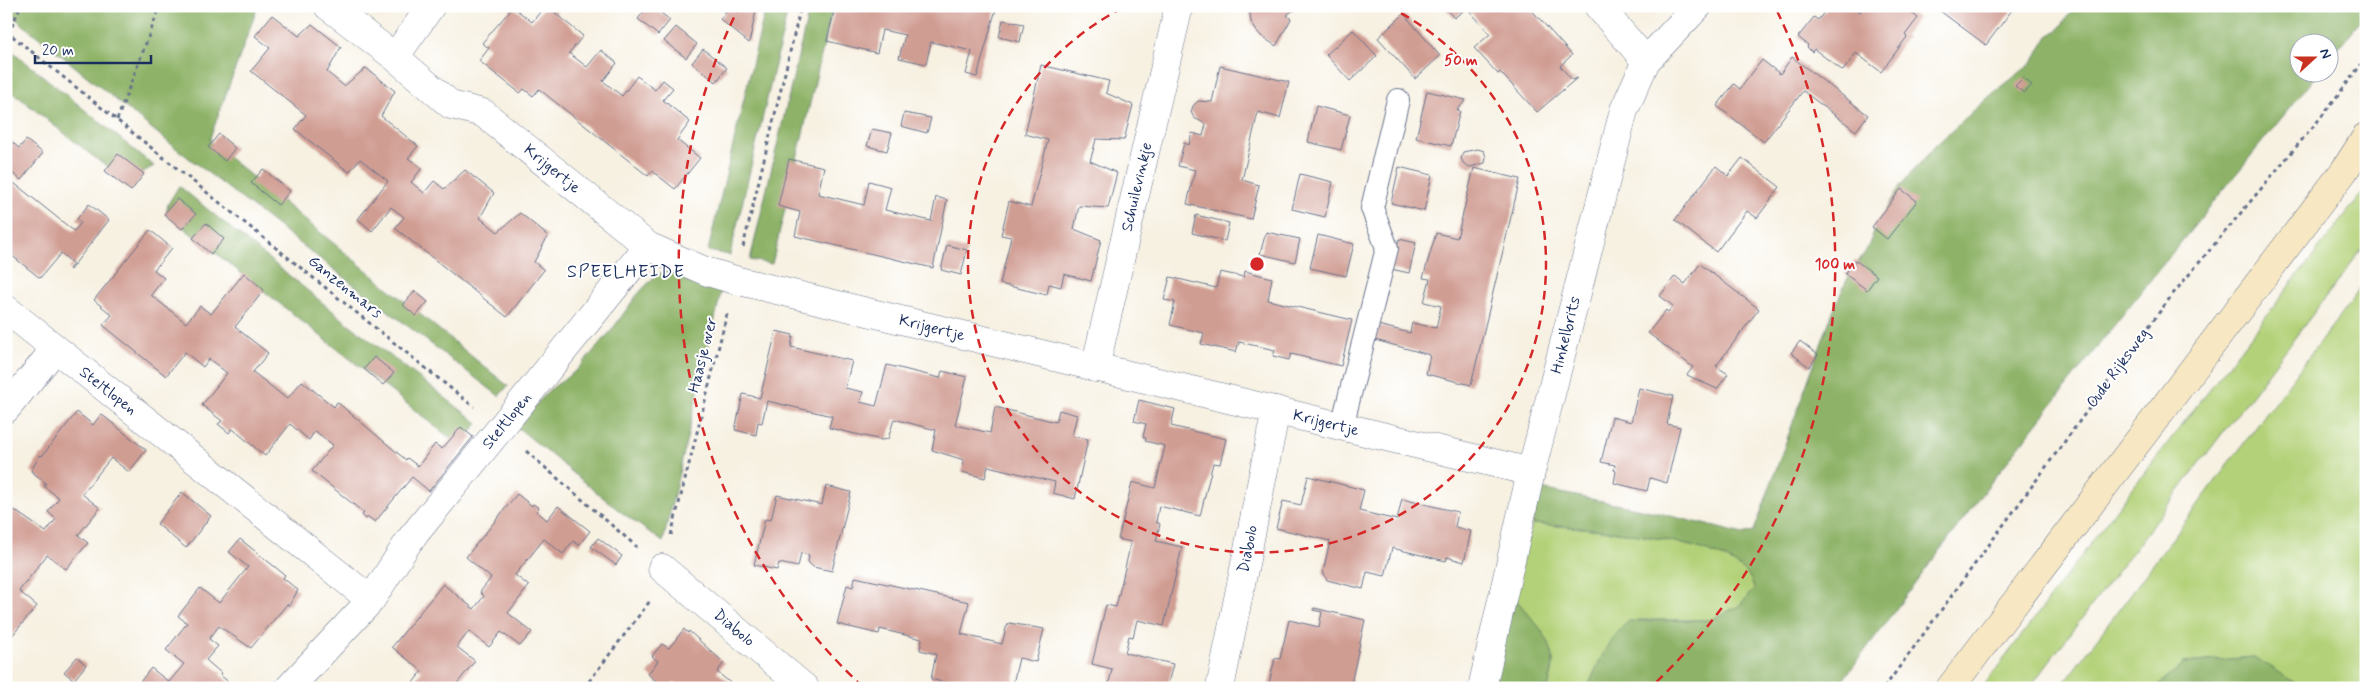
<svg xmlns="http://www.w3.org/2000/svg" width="2372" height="694" font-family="Mynerve,sans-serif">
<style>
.green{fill:#b3d178;stroke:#67806b}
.forest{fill:#8eb368;stroke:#547163}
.building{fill:#d09d93}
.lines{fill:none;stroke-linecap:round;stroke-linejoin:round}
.service-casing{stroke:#68738c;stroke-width:24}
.minor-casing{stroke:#68738c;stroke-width:29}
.secondary-casing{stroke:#68738c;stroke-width:29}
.path{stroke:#68738c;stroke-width:3;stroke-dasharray:4 4;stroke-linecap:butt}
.service{stroke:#fff;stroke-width:22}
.minor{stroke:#fff;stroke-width:28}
.secondary{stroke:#f7e8c3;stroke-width:28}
.ring{fill:none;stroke:#d62828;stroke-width:2.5;stroke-dasharray:9 6}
.labels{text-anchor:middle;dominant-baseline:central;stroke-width:4;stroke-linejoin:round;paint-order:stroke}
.street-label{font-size:16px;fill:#1b2f5e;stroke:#fff}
.neighbourhood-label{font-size:18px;letter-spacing:1px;fill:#1b2f5e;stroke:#fff}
.centre{fill:#d62828;stroke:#fff;stroke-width:2.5}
.ring-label{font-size:15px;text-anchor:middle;font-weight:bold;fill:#d62828;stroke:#fff;stroke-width:4;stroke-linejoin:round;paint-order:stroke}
</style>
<rect width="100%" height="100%" fill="#fff"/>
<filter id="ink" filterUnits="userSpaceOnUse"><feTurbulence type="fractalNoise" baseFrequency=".02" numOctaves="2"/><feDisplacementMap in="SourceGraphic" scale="10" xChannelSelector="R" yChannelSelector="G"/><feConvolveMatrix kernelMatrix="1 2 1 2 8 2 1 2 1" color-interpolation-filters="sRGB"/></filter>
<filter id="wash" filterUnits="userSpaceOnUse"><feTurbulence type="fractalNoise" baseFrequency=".0096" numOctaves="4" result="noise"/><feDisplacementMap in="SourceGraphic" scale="20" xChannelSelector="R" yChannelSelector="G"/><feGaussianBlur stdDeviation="1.12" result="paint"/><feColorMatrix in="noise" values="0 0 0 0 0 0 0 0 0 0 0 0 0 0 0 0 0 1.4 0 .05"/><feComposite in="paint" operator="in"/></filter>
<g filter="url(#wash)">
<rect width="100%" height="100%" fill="#f7f1e2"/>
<path class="green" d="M2366,188V244L2029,688H1982L2128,494Z
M2366,281V688H2303L2253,657L2185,663L2155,688H2060Z
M1532,524C1573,527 1749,537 1754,589L1739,606L1710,620H1637L1594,673L1588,688H1548C1550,679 1554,669 1553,660C1551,636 1527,614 1513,596Z"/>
<path class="forest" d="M6,6H258L210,138L211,143L508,386L499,396L177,149L6,11Z
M766,6H789L730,255L708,251Z
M810,6H833L772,264L750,260Z
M2075,6H2366V14L2330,59V42H2300V72L2318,73L2131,304L1985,490L1837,688H1588C1597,664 1609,638 1629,621L1710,620L1739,606L1754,589C1749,537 1573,527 1532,524L1541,489L1651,511L1743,534L1754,531L1833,311L1850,273L1866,251L1879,221L1900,186L1935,146L1991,95L2032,63L2048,36L2058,30Z
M6,46L154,166L136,176L122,175L99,161L6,87Z
M179,186L345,321L478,423L459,445L166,214L168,204Z
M665,271L723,284L663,542L617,509L517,427L548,391L577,370L611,331L637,295L654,277Z
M1513,596C1527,614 1553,637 1553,661C1553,670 1550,679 1548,688H1490Z
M2254,657L2303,688H2155L2184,663Z"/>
<g id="blocks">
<path class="building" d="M545,6H551L557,11L555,13L583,36L569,53L587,67L601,50L617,63L603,81L622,96L637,76L655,90L663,80L673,88L663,100L690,122L677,140L700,158L675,189L652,171L648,176L539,89L533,96L524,89L520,93L479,61L489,48L482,43L513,7L532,22Z
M648,6H652L670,20L658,35L638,19Z
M730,6H757L749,43L720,19Z
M850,6H983L996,9L977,77L966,74L972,51L950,46L931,42L926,64L899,58L905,35L882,30L877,53L827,41L835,7L849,10Z
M1249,6H1298L1287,15L1291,19L1276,46L1261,36L1256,30L1251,22Z
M1443,6H1528L1572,55L1560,66L1572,80L1577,78L1537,112L1500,72L1498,74L1474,48L1490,34L1467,8L1454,18Z
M1829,6H1852L1860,12L1865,6H1902L1918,18L1905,35L1907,37L1881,72L1856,53L1843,71L1814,49L1812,52L1807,47L1808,45L1798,37L1814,17L1818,20Z
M1938,6H2015L1986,45L1936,8Z
M1404,14L1440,56L1415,79L1378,38Z
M272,15L299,36L312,24L341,47L327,72L344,86L366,68L395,91L381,116L418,146L408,158L422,168L411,182L424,193L434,181L444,189L465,170L494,193L480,218L498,232L520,213L548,236L534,262L544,270L507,317L395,228L404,217L391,207L372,231L358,219L388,181L360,159L349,172L322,151L295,129L306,115L251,71L270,48L255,36Z
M1003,20L1024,24L1020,42L999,37Z
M676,27L697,44L686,58L664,41Z
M1353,30L1377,56L1350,81L1326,55Z
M703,49L727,68L716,82L692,63Z
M1792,57L1868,115L1856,131L1803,91L1764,142L1717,106L1734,84L1740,89L1762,60L1780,74Z
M1041,65L1109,81L1106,93L1133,105L1124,140L1096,139L1093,151L1090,161L1117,173L1108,208L1079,206L1074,229L1101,240L1091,281L1064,274L1061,287L1049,284L1047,295L1000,284L1011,237L1001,235L1009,201L1031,207L1048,140L1025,134Z
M1220,66L1289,82L1280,118L1258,112L1242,180L1259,185L1251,219L1187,204L1195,170L1178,166L1184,143L1189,145L1192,133L1203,136L1206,124L1194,118L1191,112L1193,106L1198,101L1212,102Z
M2023,78L2032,85L2024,93L2015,86Z
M1427,91L1466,100L1457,110L1460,111L1451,146L1416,138Z
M1316,106L1350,115L1341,150L1308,142Z
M904,113L931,118L927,133L901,126Z
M872,129L892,133L887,151L867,146Z
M219,134L235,148L225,161L208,147Z
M6,137L19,148L26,140L43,153L21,180L6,168Z
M1478,149L1484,151L1486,157L1485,163L1470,167L1464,164L1461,159L1463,152Z
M118,154L144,174L131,191L105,171Z
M1742,158L1780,187L1757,218L1747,211L1716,252L1675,220L1716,166L1728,176Z
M789,159L824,167L818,194L864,205L869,181L891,187L885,210L931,221L936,197L947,200L933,268L795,236L800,212L778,206Z
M1399,167L1432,175L1424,211L1391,203Z
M1474,168L1520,179L1471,385L1426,374L1430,355L1375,340L1378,325L1410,333L1412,323L1436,328L1441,306L1424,302L1430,279L1423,278L1436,233L1457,238Z
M263,169L290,191L278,205L251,183Z
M1300,174L1333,182L1325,217L1292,209Z
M14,183L74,231L81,223L77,219L89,204L109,220L70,270L69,269L73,264L61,253L40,278L6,251V192Z
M1901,189L1917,201L1887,239L1872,227Z
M177,199L196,214L182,229L164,214Z
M1196,215L1229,223L1225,241L1192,233Z
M206,223L224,239L211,254L193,238Z
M150,230L172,248L154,270L164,278L151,295L186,323L200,306L211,314L244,273L264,290L235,327L268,353L253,372L287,399L302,381L334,407L337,402L406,460L407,458L418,466L435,444L442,449L461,427L473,437L429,491L412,477L375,522L368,517L366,519L362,515L364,513L312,471L333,445L315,431L309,440L290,424L265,456L234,430L232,429L229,433L218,424L222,421L202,405L227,373L209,359L203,367L185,352L166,376L103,325L112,315L94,300Z
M1266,232L1300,239L1295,262L1260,254Z
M1318,235L1354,244L1346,276L1310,268Z
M1399,239L1416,243L1409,273L1391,269Z
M947,245L967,250L961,275L941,270Z
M1855,260L1877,276L1867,290L1845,274Z
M1700,264L1759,309L1716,366L1728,374L1717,389L1687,375L1693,367L1648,333L1666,310L1668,312L1673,306L1660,296L1675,276L1685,284Z
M1245,271L1272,278L1268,300L1352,320L1341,366L1291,354L1289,360L1273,356L1275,350L1239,342L1236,352L1201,344L1204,333L1170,325L1175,302L1164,300L1170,277L1216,288L1220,272L1244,277Z
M415,291L428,302L416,316L403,305Z
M776,331L793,335L791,347L852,361L845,388L863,392L860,402L876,406L887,365L940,378L942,371L967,377L955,425L990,433L995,407L1056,422L1059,410L1077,415L1072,436L1088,439L1075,499L1053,493L1055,482L1021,474L988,466L985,478L962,472L964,460L932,450L936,430L894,419L888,439L882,440L829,428L832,416L767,401L762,423L758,422L756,435L735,430L743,394L760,398Z
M1800,341L1818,355L1809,367L1791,353Z
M374,357L394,373L383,385L364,369Z
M1639,388L1673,396L1667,424L1680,427L1667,483L1650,478L1647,491L1614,483L1616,471L1614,470L1615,465L1601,462L1612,417L1631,422Z
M1139,400L1175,409L1171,426L1226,439L1220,464L1213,463L1200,516L1159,506L1156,522L1160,524L1156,541L1182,547L1164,626L1137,620L1133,637L1129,636L1125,653L1173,664L1167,688H1108L1112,669L1092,664L1106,605L1116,607L1131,542L1118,539L1124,516L1132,482L1155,488L1165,446L1145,441L1146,438L1143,437L1146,424L1134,421Z
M77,412L93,425L101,414L146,450L129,472L111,458L82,494L100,508L78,535L88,543L66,569L47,555L19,591L37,606L6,643V520L14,510L46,532L56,519L48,512L59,498L44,486L46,483L31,471L40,455L42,456Z
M1308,476L1364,490L1359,511L1397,520L1402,499L1458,512L1455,527L1471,531L1464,562L1447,557L1446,561L1392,548L1385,576L1367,572L1363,589L1327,580L1323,572L1330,541L1276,528L1283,501L1301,505Z
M826,486L851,492L832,571L813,567L808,562L809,555L801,553L798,567L779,563L777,570L754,565L765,519L771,520L777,495L822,505Z
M182,492L211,516L186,548L157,524Z
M517,494L532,506L533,504L539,508L536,511L547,520L558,506L590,531L579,545L573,541L563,554L544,539L515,575L529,586L508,613L532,632L520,646L501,632L489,647L469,631L457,647L475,661L455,686L457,688H416L412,684L422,671L392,647L443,584L474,609L484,596L480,592L491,578L466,557Z
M598,538L622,556L616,565L591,547Z
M240,539L285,575L283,578L298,590L289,606L287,604L251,648L219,626L209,639L218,646L206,660L221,673L220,675L236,688H135L151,668L169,682L184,664L166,650L187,623L178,616L200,588L219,603L248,567L229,552Z
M855,577L969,602L961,634L1002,644L1006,628L1009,623L1044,629L1036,662L1019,658L1012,688H965L931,679L936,654L920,650L922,639L880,629L879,634L837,624L847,585L853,587Z
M1314,608L1365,620L1350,688H1268L1275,658L1280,659L1289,620L1319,627L1322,612L1313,610Z
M684,629L688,633L689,631L724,663L717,672L737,688H682L674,682L669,688H664L648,674L658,661L652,656L662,644L669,648Z
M77,657L86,665L74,680L64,672Z"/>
</g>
</g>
<g filter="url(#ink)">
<use href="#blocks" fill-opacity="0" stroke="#68738c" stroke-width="1"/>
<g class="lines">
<defs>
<path id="service" d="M1342,426L1387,248L1372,208L1398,100"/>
<path id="minor" d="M328,6L395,57L451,105L483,113L648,246L705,271L735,280L1531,472
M1598,6L1646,61
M395,57L431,6
M6,309L371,600L289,688
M1095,368L1179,6
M6,409L55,349
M662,568L805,688
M371,600L409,541L648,246
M1220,688L1276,410
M1482,688L1531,472L1624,110L1646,61L1698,6"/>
<path id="secondary" d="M1950,688L2344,171L2366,137"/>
</defs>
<use href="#service" class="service-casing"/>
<use href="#minor" class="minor-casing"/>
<use href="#secondary" class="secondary-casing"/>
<path class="path" d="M6,31L474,407
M9,34L20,6
M117,120L160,6
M743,247L801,6
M526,451L637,547
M671,535L727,314
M584,688L650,601
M1884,688L2172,295L2322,116L2366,58"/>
<use href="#service" class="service"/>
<use href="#minor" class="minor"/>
<use href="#secondary" class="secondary"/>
</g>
</g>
<g class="ring">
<path d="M1388 6A289 289 0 1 1 1126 6"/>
<path d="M863 687A578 578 0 0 1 737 11M1777 11A578 578 0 0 1 1651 687"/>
</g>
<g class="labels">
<g class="street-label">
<text transform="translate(552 169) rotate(39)">Krijgertje</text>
<text transform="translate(1137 187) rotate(-77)">Schuilevinkje</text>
<text transform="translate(345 287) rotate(39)">Ganzenmars</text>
<text transform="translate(932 328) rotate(14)">Krijgertje</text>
<text transform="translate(1566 335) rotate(-76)">Hinkelbrits</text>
<text transform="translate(703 355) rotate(-76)">Haasje over</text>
<text transform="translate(2118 368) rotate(-54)">Oude Rijksweg</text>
<text transform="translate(108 391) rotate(38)">Steltlopen</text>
<text transform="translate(507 421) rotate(-51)">Steltlopen</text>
<text transform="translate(1326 423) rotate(14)">Krijgertje</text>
<text transform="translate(1248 549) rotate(-79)">Diabolo</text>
<text transform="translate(734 628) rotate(40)">Diabolo</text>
</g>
<g class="neighbourhood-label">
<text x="626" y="272">SPEELHEIDE</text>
</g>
</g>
<circle cx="1257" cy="264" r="8" class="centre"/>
<g class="ring-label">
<text x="1461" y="65">50 m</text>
<text x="1835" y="269">100 m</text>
</g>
<rect width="2372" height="694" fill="none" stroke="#fff" stroke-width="25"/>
<g transform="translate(2314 58) rotate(69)"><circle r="24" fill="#ffffff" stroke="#a4acbf"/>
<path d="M0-4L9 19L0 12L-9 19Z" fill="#c8321e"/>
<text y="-8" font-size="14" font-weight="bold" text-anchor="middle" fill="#1b2f5e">N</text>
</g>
<path d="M35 55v8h116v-8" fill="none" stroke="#1b2f5e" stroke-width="2.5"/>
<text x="42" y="55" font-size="15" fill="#1b2f5e" stroke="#ffffff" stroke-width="4" paint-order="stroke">20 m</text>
</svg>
